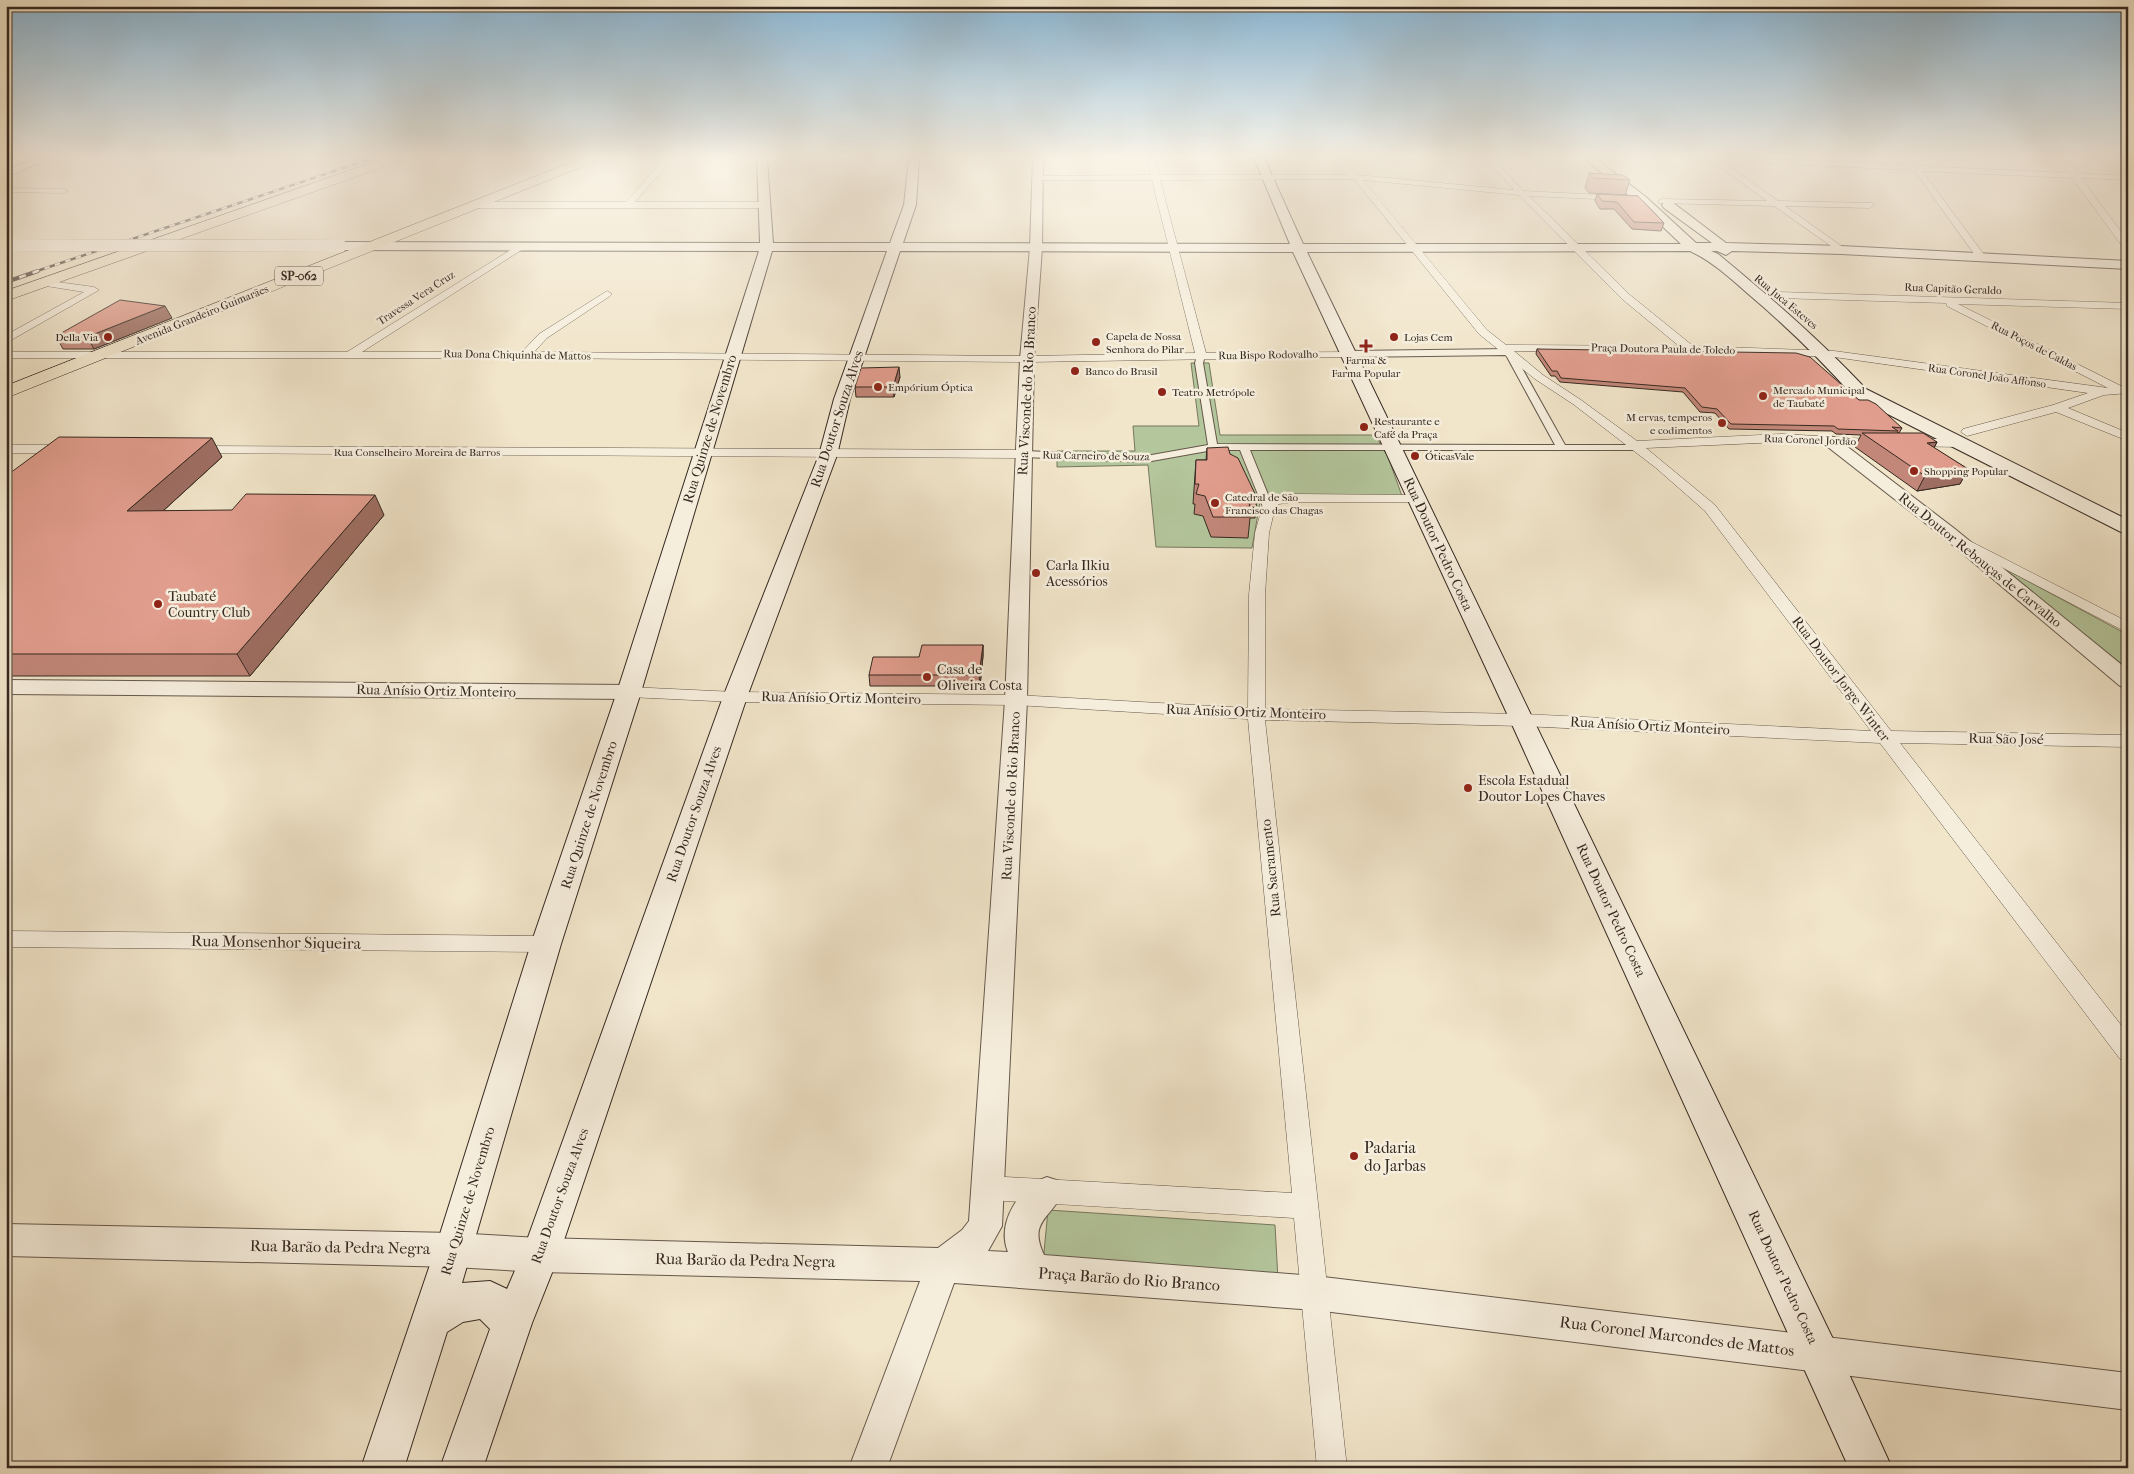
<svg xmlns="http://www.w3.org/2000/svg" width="2134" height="1474" font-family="'IM FELL French Canon',serif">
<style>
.green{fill:#b4c69c;stroke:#75785e}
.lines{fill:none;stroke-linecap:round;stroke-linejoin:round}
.pedestrian-casing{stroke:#65584b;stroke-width:2}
.minor-casing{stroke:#65584b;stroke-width:1}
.tertiary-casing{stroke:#65584b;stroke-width:2}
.secondary-casing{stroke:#362921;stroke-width:2}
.primary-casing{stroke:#362921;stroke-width:1}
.pedestrian{fill:#f6eedd;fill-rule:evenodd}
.minor{fill:#f6eedd;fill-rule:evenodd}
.tertiary{fill:#f6eedd;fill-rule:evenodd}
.secondary{fill:#f6eedd;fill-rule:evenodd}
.primary{fill:#f1e5ca;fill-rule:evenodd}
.rail-far1-casing{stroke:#362921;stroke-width:2.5}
.rail-casing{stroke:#362921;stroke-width:4}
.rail-far1{stroke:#f6eedd;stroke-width:2;stroke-dasharray:5.5;stroke-linecap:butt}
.rail{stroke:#f6eedd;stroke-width:2.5;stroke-dasharray:7;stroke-linecap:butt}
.secondary-bridge-casing{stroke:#362921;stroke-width:12;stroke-linecap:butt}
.secondary-bridge{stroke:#f6eedd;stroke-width:12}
.wall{fill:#c28779;stroke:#362921}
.shaded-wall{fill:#9e6e63;stroke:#362921}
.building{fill:#e19d8d;stroke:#362921}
.poi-dot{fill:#8f2418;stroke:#f6eedd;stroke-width:2}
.labels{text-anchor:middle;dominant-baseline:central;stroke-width:5;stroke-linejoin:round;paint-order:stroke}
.far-street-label{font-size:11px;fill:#362921;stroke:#f6eedd}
.far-poi-label{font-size:11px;fill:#362921;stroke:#f6eedd;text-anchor:start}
.shield{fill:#f6eedd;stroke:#706459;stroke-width:1}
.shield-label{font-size:12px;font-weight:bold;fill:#362921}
.street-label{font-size:14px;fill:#362921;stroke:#f6eedd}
.poi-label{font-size:14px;fill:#362921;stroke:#f6eedd;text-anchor:start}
.near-street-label{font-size:16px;fill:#362921;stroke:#f6eedd}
.near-poi-label{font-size:16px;fill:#362921;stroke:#f6eedd;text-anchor:start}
</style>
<rect width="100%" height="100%" fill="#f1e5ca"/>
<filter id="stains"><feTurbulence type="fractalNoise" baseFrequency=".004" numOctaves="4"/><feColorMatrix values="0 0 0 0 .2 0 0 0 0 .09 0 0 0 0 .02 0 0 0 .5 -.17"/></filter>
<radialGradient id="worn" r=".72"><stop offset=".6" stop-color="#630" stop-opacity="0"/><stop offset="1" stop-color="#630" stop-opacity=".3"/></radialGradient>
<path class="green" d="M1191,363H1209L1220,435H1375L1388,457L1402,496H1340L1260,502L1252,548L1156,547L1148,465L1057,467V451H1135L1133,426H1199Z
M1998,565L2128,635V669Z
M1048,1210L1275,1225L1278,1279L1043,1263Z"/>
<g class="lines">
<defs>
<path id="pedestrian" d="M1509,349L1513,352L1565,445H1637L1642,448L1640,450H1250L1273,507L1268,510L1263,507L1240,450H1213L1146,462L1024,457L1019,454L1024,451L1146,456L1208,445L1195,363L1197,356L1201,353L1205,356L1203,363L1217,444L1555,445L1506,355L1349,357L1345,354L1349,351Z"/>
<path id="minor" d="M665,158H673L635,202H766L770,205L766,208H474L470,205L474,202H626Z
M1147,158H1155L1159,175H1349L1331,158H1339L1358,175L1514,190L1485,158H1493L1523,191L1622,196V200H1619L1529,196L1630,295L1693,346L1834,351L2108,388L1947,306L1946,303L1778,298L1773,295L1778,292L2128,303V309L1958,304L2123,387H2128V393L2104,395L2068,408L2128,433V441L2056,412L1967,436L1961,432L1963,429L2053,405L2088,393L1834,357L1690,352L1514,351L1543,375L1581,400L1637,441L1782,434L1886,440L1888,443L1882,447L1782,442L1646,448L1715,505L1891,731L2128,735V747L1900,743L2128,1034V1062L2120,1059L1880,743L1522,726L1265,720L1347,1468H1317L1294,1218L988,1200L979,1196L975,1188L979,1180L988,1176L1292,1193L1248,719L1016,705L735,702L629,697L623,696L621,692L623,688L629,687L735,692L1016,695L1248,708L1249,595L1255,533L1263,504L1270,497L1293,494L1416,495L1423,499L1421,502H1293L1279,504L1275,508L1269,533L1265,595V709L1522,714L1871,731L1705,511L1656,468L1573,404L1535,379L1479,334L1354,179L1160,180L1206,353L1353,352L1354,354L1349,357L1027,362L525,358H6V352H347L520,244L523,245V249L362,352H522L539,334L607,291L612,294L610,296L547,338L534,352L1027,356L1195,353L1152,180H1038L1034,178L1038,176L1151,175ZM1363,180L1519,195L1622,299L1679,346L1506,345L1487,330Z
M1700,158H1746L1910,165L1906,160L1910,158L1918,166L2069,173L2058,158H2066L2077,173L2128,176V180L2081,178L2128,241V251L2125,250L2072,178L1922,171L1985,256L1980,259L1977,258L1914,170L1722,161L1778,201L1873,203L1874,205L1870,208L1785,206L1844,248V252L1841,253L1774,206L1659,203L1658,201L1662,199L1767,201L1712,161Z
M6,188L64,189L68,191L64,193L6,192Z
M43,280L94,287L99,290L6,343V335L84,292L40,285L38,283Z
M1913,439H1958L1964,443L1958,447L1909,446L1907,443Z
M6,445H66L72,449L66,453H6Z
M194,446L1024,450L1030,454L1024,458L190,453L188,450Z
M1962,537L2128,622V633L1957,544L1955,541L1957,538Z
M6,931L546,936L553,938L557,944L553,950L546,952L6,947Z"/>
<path id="tertiary" d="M38,158H51L6,177V170Z
M1033,158H1043L1042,248L1034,359L1027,700L1002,1226L988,1251L1008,1252C996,1223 1019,1187 1047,1177L1059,1181L1063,1192C1051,1219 1028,1221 1044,1255L1315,1276L2128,1373V1410L1315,1310L954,1283L887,1468H849L920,1281L540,1272L454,1267L6,1256V1224L454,1233L540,1238L938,1248L962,1230L969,1221L1005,700L1020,359L1030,248Z
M1830,436L1836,438L1955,529L2128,670V688L2120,686L1943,537L1824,444L1822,441L1824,438Z
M6,680L629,685L637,687L640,692L637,697L629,699L6,694Z"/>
<path id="secondary" d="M757,158H767L773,243H890L904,205L909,158H919L916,205L903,243L1290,244L1254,158H1264L1303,244H1681L1638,203L1584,158H1595L1646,197L1696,243H1712L1664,208L1662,205L1664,202H1672L1726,243L1841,246L2128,261V269L1841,254L1732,251L1726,255L1717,251H1711L1718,254C1770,297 1820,340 1866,389L2128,520V534L2121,532L1854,397C1820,359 1784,324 1746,292C1728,276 1711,261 1690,251L1307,252L1833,1339L1892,1468H1849L1510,720L1293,252L900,251L850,399L837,455L747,697L559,1255L532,1323L483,1468H440L490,1329L480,1319L463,1322L447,1332L404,1468H361L435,1250L531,944L617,692L759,251L341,250L335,246L341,242L760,243ZM772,251H887L834,399L819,455L723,697L522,1254L507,1289L490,1281L462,1283L561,944L641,692Z"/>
<path id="primary" d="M385,158H402L400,161L6,301V291Z
M582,158H598L596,161L6,398V386Z"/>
</defs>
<use href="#pedestrian" class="pedestrian-casing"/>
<use href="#minor" class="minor-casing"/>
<use href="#tertiary" class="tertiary-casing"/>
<use href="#secondary" class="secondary-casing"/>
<use href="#primary" class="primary-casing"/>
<use href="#pedestrian" class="pedestrian"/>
<use href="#minor" class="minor"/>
<use href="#tertiary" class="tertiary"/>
<use href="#secondary" class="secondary"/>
<use href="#primary" class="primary"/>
<defs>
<path id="rail-far1" d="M34,272L373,158"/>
<path id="rail" d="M6,282L38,271"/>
</defs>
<use href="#rail-far1" class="rail-far1-casing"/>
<use href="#rail" class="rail-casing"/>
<use href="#rail-far1" class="rail-far1"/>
<use href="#rail" class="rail"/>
<defs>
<path id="secondary-bridge" d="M6,245L341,246"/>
</defs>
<use href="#secondary-bridge" class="secondary-bridge-casing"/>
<use href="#secondary-bridge" class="secondary-bridge"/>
</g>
<path class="wall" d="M1589,173L1630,180L1625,195L1589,193L1585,188Z
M1597,194L1638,196L1664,223L1661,231L1632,229L1614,209H1600L1595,201Z
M172,318L94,349H63L56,336Z
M1537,349L1859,400L1902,428L1899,433H1897L1937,442L1934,448L1968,469L1960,484L1917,491L1855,447L1861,435L1836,434L1832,431L1729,429L1715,413L1700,412L1683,392L1560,382L1555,376H1551L1536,354Z
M900,377L894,397H856L855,387Z
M1207,448L1230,454L1257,498L1255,518H1250L1248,538L1211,537L1203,516L1194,514L1195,504H1193L1196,460H1206Z
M222,457L163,511L384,515L250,676H6V476Z
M983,645V656L980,686H870L869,675L919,657Z"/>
<path class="shaded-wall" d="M165,306L172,318L94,349L87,337Z
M899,367L900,377L894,397L893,387Z
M6,372L10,378L6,381Z
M212,438L222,457L140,532L127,511Z
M1937,442L1929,457L1927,443Z
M1968,469L1960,484L1917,491L1925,476Z
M375,495L384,515L250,676L237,654Z
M983,645V656L980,686L979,675Z"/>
<path class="building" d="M1589,173L1623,175L1630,180L1593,178Z
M1597,194L1638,196L1664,223L1634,222L1617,202L1602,201Z
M120,300L165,306L87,337L56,336Z
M1537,349L1796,353L1810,357L1859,400H1868L1876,404L1902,428L1892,427L1898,431L1838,429L1834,426L1731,424L1717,409L1702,407L1685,388L1561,378L1557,371H1552Z
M899,367L893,387H855L861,368Z
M1862,433H1923L1937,442L1927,443L1968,469L1925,476Z
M59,437L212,438L127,511L232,510L246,494L375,495L237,654H6V476Z
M1228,447L1230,454L1238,458L1257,498H1249L1250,517H1213L1205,496L1196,494L1199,484H1195L1196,460H1207V448Z
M922,645H983L979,675H869L873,657H919Z"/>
<linearGradient id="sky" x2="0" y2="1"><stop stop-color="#8ab8d7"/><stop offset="0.43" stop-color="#f9f3e7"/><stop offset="1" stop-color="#f9f3e7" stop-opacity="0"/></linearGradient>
<rect width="2134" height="364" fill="url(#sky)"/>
<g class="poi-dot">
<circle cx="108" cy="337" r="5"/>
<circle cx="1394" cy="337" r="5"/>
<circle cx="1096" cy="342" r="5"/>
<path d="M1363.5 338.5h5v5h5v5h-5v5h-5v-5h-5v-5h5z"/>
<circle cx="1075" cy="371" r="5"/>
<circle cx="878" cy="387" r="5"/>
<circle cx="1162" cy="392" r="5"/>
<circle cx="1763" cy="396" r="5"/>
<circle cx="1722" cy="423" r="5"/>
<circle cx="1364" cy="427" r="5"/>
<circle cx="1415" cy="456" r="5"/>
<circle cx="1914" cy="471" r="5"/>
<circle cx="1215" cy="503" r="5"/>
<circle cx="1036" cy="573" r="5"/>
<circle cx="158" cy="604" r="5"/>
<circle cx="927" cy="677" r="5"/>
<circle cx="1468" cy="788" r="5"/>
<circle cx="1354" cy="1156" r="5"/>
</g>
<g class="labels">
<g class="far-street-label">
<text transform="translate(1953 289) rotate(2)">Rua Capitão Geraldo</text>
<text transform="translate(416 298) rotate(-33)">Travessa Vera Cruz</text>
<text transform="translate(1786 302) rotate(40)">Rua Juca Esteves</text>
<text transform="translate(202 315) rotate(-22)">Avenida Grandeiro Guimarães</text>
<text transform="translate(2034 346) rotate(27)">Rua Poços de Caldas</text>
<text transform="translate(1663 349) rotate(1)">Praça Doutora Paula de Toledo</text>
<text transform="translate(517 355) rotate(1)">Rua Dona Chiquinha de Mattos</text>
<text transform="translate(1268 355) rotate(-1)">Rua Bispo Rodovalho</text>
<text transform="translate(1987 376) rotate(8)">Rua Coronel João Affonso</text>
<text transform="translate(1810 440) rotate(2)">Rua Coronel Jordão</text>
<text x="417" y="452">Rua Conselheiro Moreira de Barros</text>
<text transform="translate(1096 456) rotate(1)">Rua Carneiro de Souza</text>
</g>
<g class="far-poi-label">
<text x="1106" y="336">Capela de Nossa<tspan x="1106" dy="13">Senhora do Pilar</tspan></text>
<text x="98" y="337" text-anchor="end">Della Via</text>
<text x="1404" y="337">Lojas Cem</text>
<text x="1366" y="360" text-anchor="middle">Farma &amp;<tspan x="1366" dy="13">Farma Popular</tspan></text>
<text x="1085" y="371">Banco do Brasil</text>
<text x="888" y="387">Empórium Óptica</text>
<text x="1773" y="390">Mercado Municipal<tspan x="1773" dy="13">de Taubaté</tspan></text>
<text x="1172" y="392">Teatro Metrópole</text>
<text x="1712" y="417" text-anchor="end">M ervas, temperos<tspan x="1712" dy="13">e codimentos</tspan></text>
<text x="1374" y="421">Restaurante e<tspan x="1374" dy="13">Café da Praça</tspan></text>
<text x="1425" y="456">ÓticasVale</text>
<text x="1924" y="471">Shopping Popular</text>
<text x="1225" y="497">Catedral de São<tspan x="1225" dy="13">Francisco das Chagas</tspan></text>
</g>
<rect class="shield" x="275" y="266.5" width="48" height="19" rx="4"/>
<g class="shield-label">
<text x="299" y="276">SP-062</text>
</g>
<g class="street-label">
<text transform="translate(1027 391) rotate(-87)">Rua Visconde do Rio Branco</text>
<text transform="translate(837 419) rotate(-72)">Rua Doutor Souza Alves</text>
<text transform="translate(710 429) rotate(-73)">Rua Quinze de Novembro</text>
<text transform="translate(1438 544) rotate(65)">Rua Doutor Pedro Costa</text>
<text transform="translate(1980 560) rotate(39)">Rua Doutor Rebouças de Carvalho</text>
<text transform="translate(1841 679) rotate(53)">Rua Doutor Jorge Winter</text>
<text transform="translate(436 691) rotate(1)">Rua Anísio Ortiz Monteiro</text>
<text transform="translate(841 698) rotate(1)">Rua Anísio Ortiz Monteiro</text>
<text transform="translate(1246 712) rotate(2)">Rua Anísio Ortiz Monteiro</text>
<text transform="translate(1650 726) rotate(3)">Rua Anísio Ortiz Monteiro</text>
<text transform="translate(2006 739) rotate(1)">Rua São José</text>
<text transform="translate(1011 796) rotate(-87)">Rua Visconde do Rio Branco</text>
<text transform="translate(694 814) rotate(-71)">Rua Doutor Souza Alves</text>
<text transform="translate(589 815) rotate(-72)">Rua Quinze de Novembro</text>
<text transform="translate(1271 868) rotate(-96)">Rua Sacramento</text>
<text transform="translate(1611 910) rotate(65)">Rua Doutor Pedro Costa</text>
<text transform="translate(560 1196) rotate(-70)">Rua Doutor Souza Alves</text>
<text transform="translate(468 1201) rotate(-73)">Rua Quinze de Novembro</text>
<text transform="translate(1783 1277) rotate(65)">Rua Doutor Pedro Costa</text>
</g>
<g class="poi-label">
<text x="1046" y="565">Carla Ilkiu<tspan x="1046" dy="16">Acessórios</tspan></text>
<text x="168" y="596">Taubaté<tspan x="168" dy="16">Country Club</tspan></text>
<text x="937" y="669">Casa de<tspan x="937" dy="16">Oliveira Costa</tspan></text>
<text x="1478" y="780">Escola Estadual<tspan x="1478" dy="16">Doutor Lopes Chaves</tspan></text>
</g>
<g class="near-street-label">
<text transform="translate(276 942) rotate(1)">Rua Monsenhor Siqueira</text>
<text transform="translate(340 1247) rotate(1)">Rua Barão da Pedra Negra</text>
<text transform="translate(745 1260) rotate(1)">Rua Barão da Pedra Negra</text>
<text transform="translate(1129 1279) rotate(4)">Praça Barão do Rio Branco</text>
<text transform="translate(1677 1336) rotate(7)">Rua Coronel Marcondes de Mattos</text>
</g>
<g class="near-poi-label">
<text x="1364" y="1147">Padaria<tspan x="1364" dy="18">do Jarbas</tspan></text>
</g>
</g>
<rect width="2134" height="1474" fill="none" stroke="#f1e5ca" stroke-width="25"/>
<rect x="8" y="8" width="2119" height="1459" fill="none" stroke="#362921" stroke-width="2.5"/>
<rect x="12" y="12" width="2109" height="1449" fill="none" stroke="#362921"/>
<rect width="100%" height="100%" filter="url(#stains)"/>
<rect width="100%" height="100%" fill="url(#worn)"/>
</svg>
